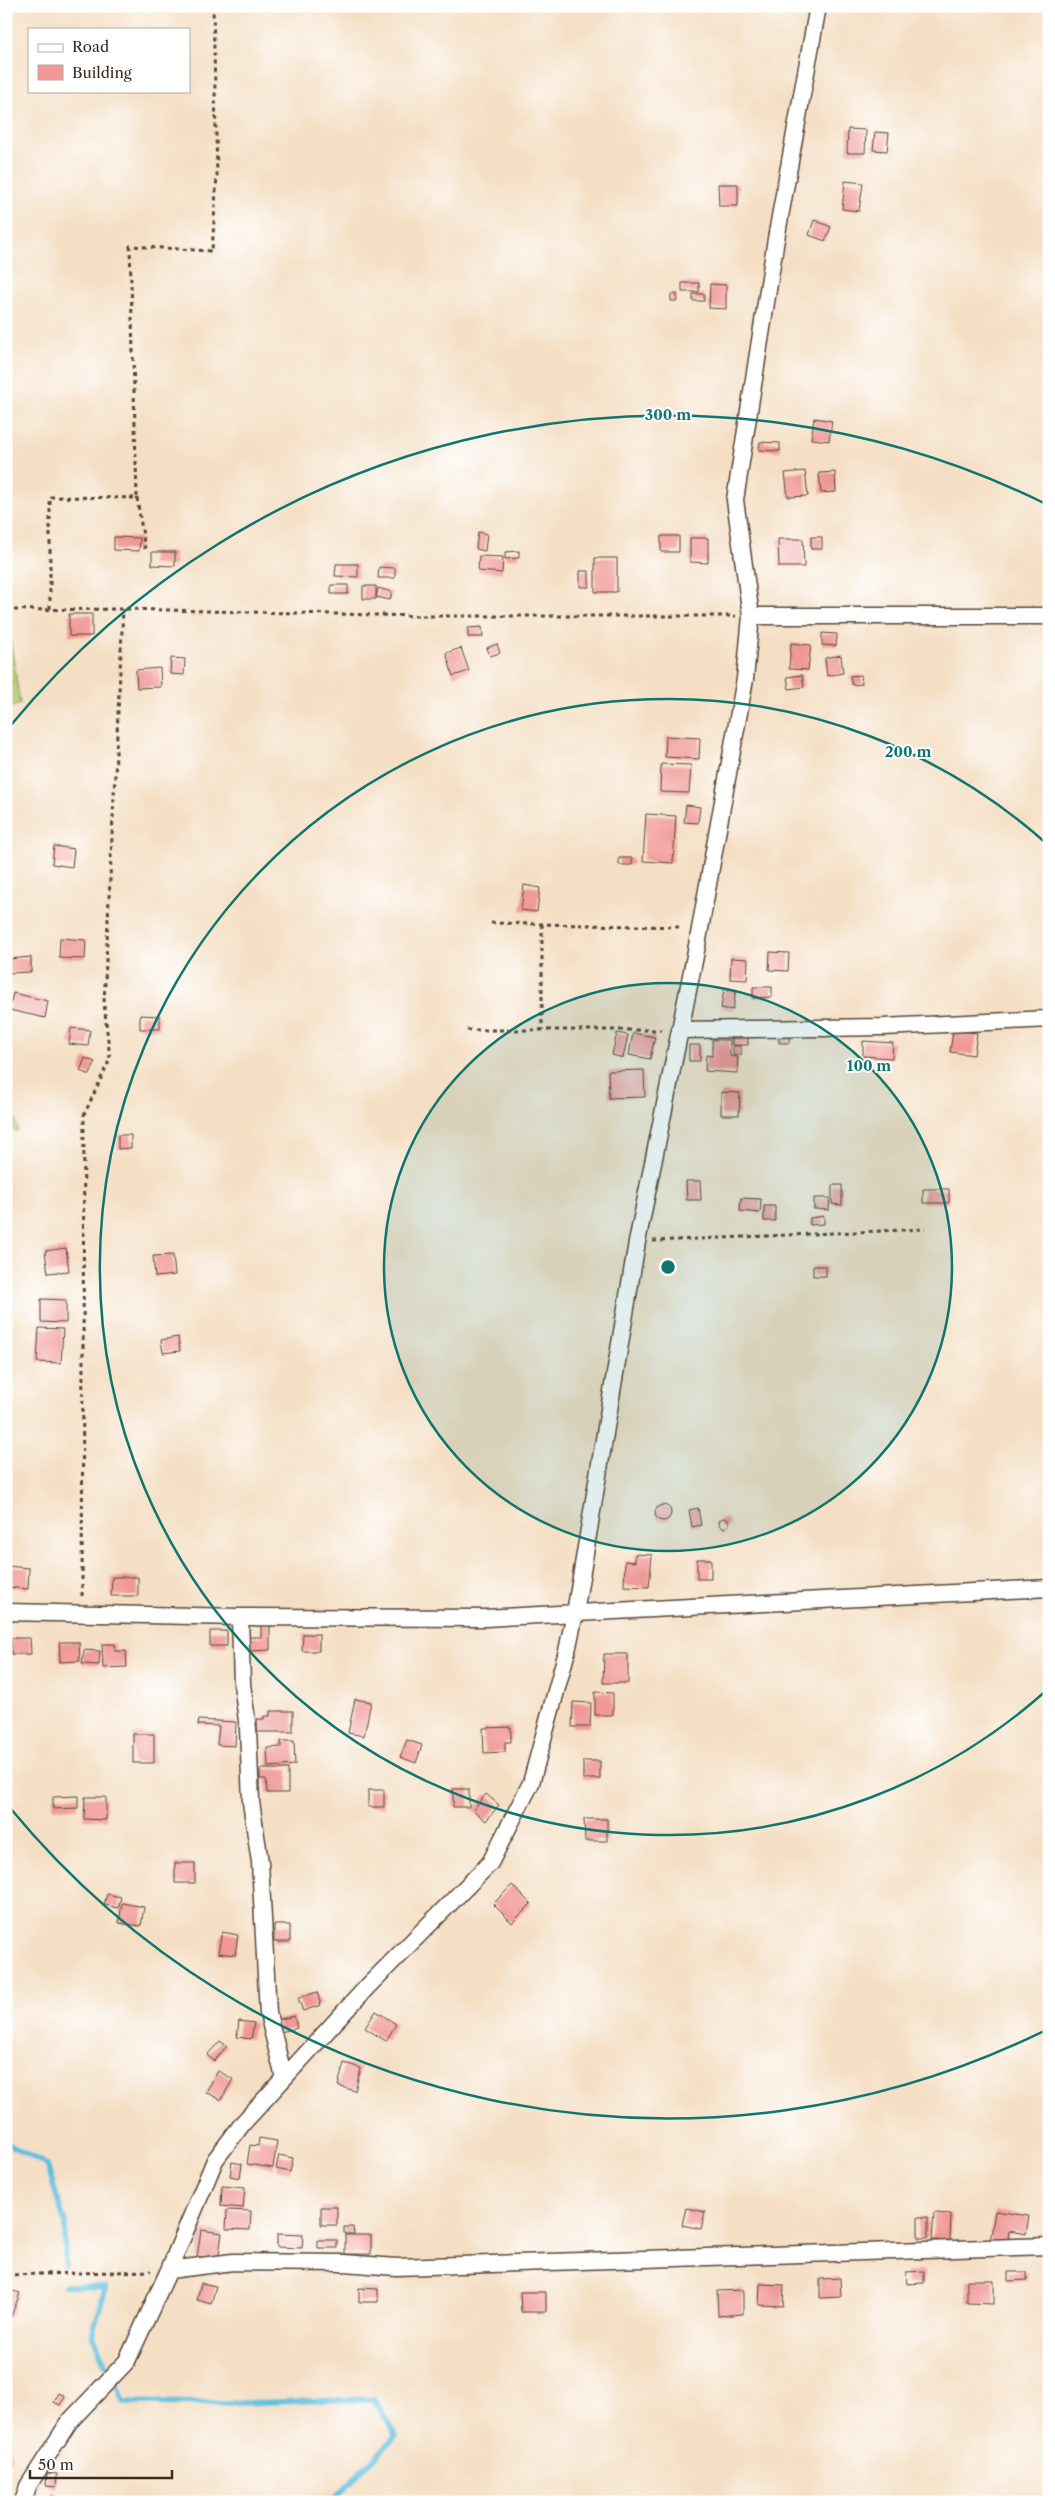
<svg xmlns="http://www.w3.org/2000/svg" width="1055" height="2508" font-family="'Libre Caslon Text',serif">
<style>
.green{fill:#b4cf75;stroke:#787c4a}
.lines{fill:none;stroke-linecap:round;stroke-linejoin:round}
.stream{stroke:#60c0df;stroke-width:5.5}
.building{fill:#f09896}
.minor-casing{stroke:#574537;stroke-width:19}
.path{stroke:#574537;stroke-width:3;stroke-dasharray:4 4;stroke-linecap:butt}
.minor{stroke:#fff;stroke-width:16}
.ring{fill:none;stroke:#0f766e;stroke-width:2.5}
.centre{fill:#0f766e;stroke:#fff;stroke-width:2.5}
.ring-label{font-size:15px;text-anchor:middle;font-weight:bold;fill:#0f766e;stroke:#fff;stroke-width:4;stroke-linejoin:round;paint-order:stroke}
</style>
<rect width="100%" height="100%" fill="#fff"/>
<filter id="ink" filterUnits="userSpaceOnUse"><feTurbulence type="fractalNoise" baseFrequency=".02" numOctaves="2"/><feDisplacementMap in="SourceGraphic" scale="10" xChannelSelector="R" yChannelSelector="G"/><feConvolveMatrix kernelMatrix="1 2 1 2 8 2 1 2 1" color-interpolation-filters="sRGB"/></filter>
<filter id="wash" filterUnits="userSpaceOnUse"><feTurbulence type="fractalNoise" baseFrequency=".0096" numOctaves="4" result="noise"/><feDisplacementMap in="SourceGraphic" scale="20" xChannelSelector="R" yChannelSelector="G"/><feGaussianBlur stdDeviation="1.12" result="paint"/><feColorMatrix in="noise" values="0 0 0 0 0 0 0 0 0 0 0 0 0 0 0 0 0 1.4 0 .05"/><feComposite in="paint" operator="in"/></filter>
<g filter="url(#wash)">
<rect width="100%" height="100%" fill="#f4dfc4"/>
<path class="green" d="M6,610L20,704L6,709Z
M6,1075L18,1131L6,1128Z"/>
<g class="lines">
<path class="stream" d="M6,2143L47,2165L65,2223V2265
M65,2286L106,2287L92,2335L108,2369
M116,2384L125,2402L238,2403L374,2399L396,2436L331,2502"/>
</g>
<g id="blocks">
<path class="building" d="M848,129L866,130L865,153H847Z
M875,132L889,133L887,151L873,150Z
M845,181L863,183L859,211L842,209Z
M718,184H738V206H719Z
M814,220L831,227L825,241L809,235Z
M682,283H699V292H682Z
M710,284L726,285V309L709,308Z
M671,294H677V301H671Z
M693,294H704V301H693Z
M814,418L832,421L829,441L811,439Z
M760,442L780,443V451L759,450Z
M805,471L808,496L788,497L785,473Z
M835,472L836,492L821,493L819,473Z
M478,532L487,534L485,551L476,549Z
M661,536H679V552H661Z
M114,537L140,538L139,551L114,550Z
M811,537H822V549H811Z
M690,538H708V563L690,562Z
M778,539H803L804,567H779Z
M519,551V558L505,559V552Z
M152,552H175V566L152,565Z
M479,556L503,557L502,573L478,571Z
M595,558H617V592H595Z
M336,564H358V577L335,576Z
M379,567L395,568V578H378Z
M580,571H589V587H580Z
M331,585H348V594H331Z
M363,586H376V599H363Z
M378,588L392,592L390,600L376,597Z
M69,614H92V636H69Z
M482,627L483,637H468V628Z
M822,633L837,634L836,646L822,645Z
M791,643L811,645L808,670L789,669Z
M497,644L500,653L490,656L487,648Z
M461,648L469,671L453,676L446,653Z
M841,655L843,673L827,676L825,658Z
M171,658L185,659L184,675L170,674Z
M160,668L161,687L137,688L136,670Z
M802,675L804,687L789,689L787,677Z
M861,675L862,684L852,685L850,676Z
M666,736L700,738L699,759L665,757Z
M661,764L691,765L689,793L660,792Z
M686,805L700,807L698,823L684,822Z
M646,814L676,816L673,863L643,861Z
M54,846L74,849L72,867L52,864Z
M619,858H632V865H619Z
M524,885L540,888L537,912L521,910Z
M60,938L86,940L85,959L59,958Z
M770,952L789,953L788,971L769,970Z
M31,957V972L9,973V959Z
M731,958L748,959L747,980L730,979Z
M753,987H772V997L753,998Z
M724,989L736,990L733,1010L721,1008Z
M13,993L48,1001L45,1018L9,1010Z
M140,1015L160,1016V1029H140Z
M71,1028L90,1030L88,1046L69,1044Z
M953,1030L977,1033L974,1055L950,1052Z
M617,1033L628,1035L623,1058L612,1055Z
M633,1033L655,1037L650,1059L629,1055Z
M779,1036H789V1043H779Z
M732,1037H748V1045H732Z
M712,1040H730V1056L738,1057L737,1073L705,1071L706,1055L712,1056Z
M863,1041L893,1043L892,1058L863,1056Z
M689,1045H700V1061H689Z
M733,1046H741V1055H733Z
M85,1058L95,1062L90,1075L80,1071Z
M644,1070L645,1097L609,1098L608,1071Z
M721,1092L740,1093L739,1115H721Z
M118,1135H131V1148L118,1149Z
M686,1181H700L701,1200H687Z
M832,1185H842V1205L832,1204Z
M923,1189H949V1203H923Z
M741,1198L761,1199L760,1213L740,1211Z
M814,1198H830L829,1210L814,1209Z
M764,1206H775V1221H764Z
M824,1216V1224L810,1225V1218Z
M66,1248L69,1271L48,1273L45,1251Z
M173,1255L175,1275L155,1277L153,1256Z
M813,1266H826V1276H813Z
M41,1299L66,1300V1323L41,1322Z
M39,1328L63,1329L61,1363L37,1362Z
M178,1337L180,1351L163,1353L161,1340Z
M655 1513a8 8 0 1 1 16 0a8 8 0 1 1-16 0Z
M698,1508L701,1525L692,1527L689,1510Z
M719 1523a5 5 0 1 1 10 0a5 5 0 1 1-10 0Z
M635,1554L652,1555L649,1587L624,1586L625,1561L635,1562Z
M697,1559H711V1579H697Z
M6,1566L29,1568L28,1589L6,1587Z
M112,1577H138V1596H111Z
M261,1624H270V1650L249,1651V1637H261Z
M210,1631H227V1646H210Z
M303,1634H319V1651H302Z
M11,1638H30L31,1654H11Z
M59,1642H79L80,1661L60,1662Z
M102,1644H115V1651H126L127,1667L103,1668Z
M84,1650L100,1651L99,1665L82,1664Z
M604,1654H628V1683H603Z
M595,1692L613,1693V1715H595Z
M355,1699L371,1702L364,1736L348,1733Z
M573,1702L591,1703L590,1727H572Z
M270,1711H293V1732H257V1719H264V1716H270Z
M199,1720L236,1722L235,1746L217,1745L219,1726L198,1725Z
M511,1727V1742H505V1752L484,1753L483,1728Z
M133,1734H154V1763H133Z
M407,1740L422,1745L416,1763L400,1757Z
M281,1741H294L295,1765L268,1767L267,1748L281,1747Z
M583,1761H600V1779H583Z
M260,1769H288V1793H267L266,1779H260Z
M453,1789H469V1807H453Z
M368,1790H384V1807H368Z
M486,1794L499,1805L486,1821L473,1810Z
M78,1796V1808L53,1809V1797Z
M85,1797H106V1820L84,1819Z
M584,1819H607V1841H585Z
M175,1863H195V1883H175Z
M512,1885L531,1904L512,1923L493,1904Z
M107,1894L121,1897L118,1908L104,1905Z
M122,1903L144,1907L141,1926L119,1923Z
M274,1925H290V1942H274Z
M222,1932L238,1935L235,1955L218,1953Z
M317,1992L321,2005L303,2011L298,1998Z
M376,2011L396,2024L386,2041L365,2028Z
M294,2016L297,2028L280,2032L277,2020Z
M239,2021L254,2023L251,2039L237,2037Z
M220,2041L227,2046L214,2061L207,2055Z
M344,2063L361,2068L355,2091L338,2086Z
M218,2071L233,2079L221,2100L206,2092Z
M259,2138L277,2141L273,2168L247,2164L250,2145L258,2146Z
M279,2155L293,2158L290,2172L276,2169Z
M232,2162L242,2164L240,2178L230,2176Z
M222,2186L245,2188L243,2208L221,2206Z
M321,2207H337V2225H321Z
M686,2208L705,2212L701,2229L682,2225Z
M227,2210L251,2211L250,2230L226,2229Z
M995,2211L1029,2216L1026,2234L1009,2231L1007,2245L990,2242Z
M934,2213L951,2214L950,2241L932,2240Z
M918,2217H928V2238H918Z
M344,2227H353L354,2234H344Z
M201,2230L222,2233L218,2261L197,2258Z
M277,2234L303,2235L302,2248L277,2247Z
M345,2235H371V2254H345Z
M318,2240H337V2248H318Z
M924,2271V2283L907,2284L906,2272Z
M1008,2272H1027V2280L1008,2281Z
M840,2278L841,2297L820,2298V2279Z
M967,2280H994V2304L967,2303Z
M201,2283L216,2286L211,2304L197,2300Z
M760,2284L784,2285L783,2306L759,2305Z
M359,2288L378,2289V2302H359Z
M6,2289L20,2293L11,2317L6,2315Z
M743,2290V2314L718,2316L717,2291Z
M520,2292H546V2312H521Z
M59,2393L65,2397L60,2405L54,2402Z
M6,2431H11V2439H6Z
M6,2443H12L10,2462H6Z
M47,2473L57,2474L56,2487L46,2486Z
M52,2495L65,2502H49Z"/>
</g>
</g>
<g filter="url(#ink)">
<use href="#blocks" fill-opacity="0" stroke="#574537" stroke-width="1"/>
<g class="lines">
<defs>
<path id="minor" d="M751,616H1049
M680,1030L883,1027L1049,1019
M6,1612L240,1617L485,1618L1049,1588
M240,1617L242,1684L248,1728L251,1802L260,1862L268,2013L284,2078
M169,2270L233,2262L344,2263L396,2267L1049,2246
M23,2502L28,2486L69,2422L127,2361L169,2270L215,2160L243,2123L367,1987L490,1863L531,1783L567,1651L575,1613L637,1242L696,951L745,679L751,616L735,500L776,239L818,6"/>
</defs>
<use href="#minor" class="minor-casing"/>
<path class="path" d="M137,498L145,549
M50,609V497L137,498L130,246L212,251L217,175L213,6
M6,610L123,609L420,616H736
M491,923L683,927
M542,924V1030
M467,1030H662
M653,1241L925,1229
M82,1596L84,1115L110,1059L104,1003L123,609
M6,2275L151,2271"/>
<use href="#minor" class="minor"/>
</g>
</g>
<circle cx="668" cy="1267" r="284" fill="#0f766e" fill-opacity=".12"/>
<g class="ring">
<circle cx="668" cy="1267" r="284"/>
<path d="M1048 1689A568 568 0 1 1 1048 845"/>
<path d="M1048 2029A852 852 0 0 1 11 1809M11 725A852 852 0 0 1 1048 505"/>
</g>
<circle cx="668" cy="1267" r="8" class="centre"/>
<g class="ring-label">
<text x="668" y="420">300 m</text>
<text x="908" y="757">200 m</text>
<text x="869" y="1071">100 m</text>
</g>
<rect width="1055" height="2508" fill="none" stroke="#fff" stroke-width="25"/>
<rect x="28" y="28" width="162" height="65" fill="#ffffff" stroke="#b1aaa5"/>
<rect x="38" y="44" width="25" height="8" fill="#ffffff" stroke="#b1aaa5"/>
<text x="72" y="52" font-size="15" fill="#3b2a1e">Road</text>
<rect x="38" y="65" width="25" height="15" fill="#f09896" stroke="#b1aaa5"/>
<text x="72" y="78" font-size="15" fill="#3b2a1e">Building</text>
<path d="M30 2470v8h142v-8" fill="none" stroke="#3b2a1e" stroke-width="2.5"/>
<text x="38" y="2470" font-size="15" fill="#3b2a1e" stroke="#ffffff" stroke-width="4" paint-order="stroke">50 m</text>
</svg>
